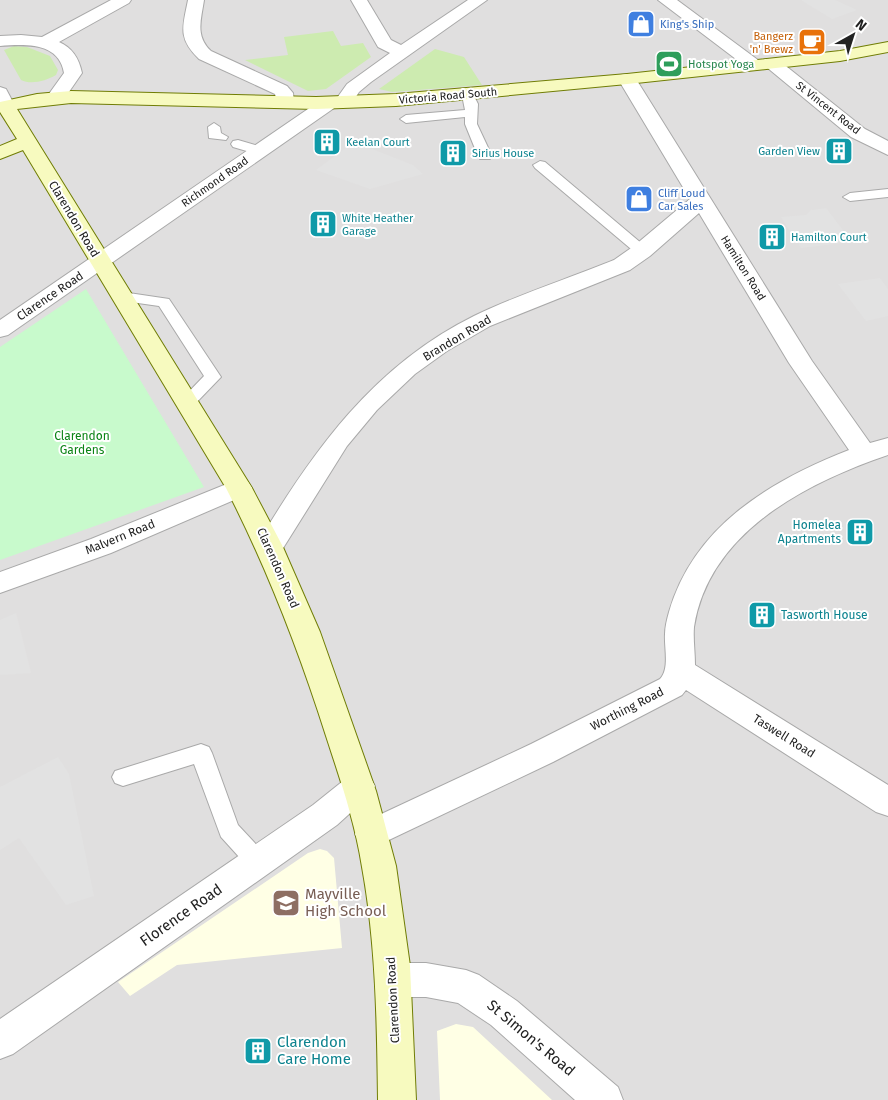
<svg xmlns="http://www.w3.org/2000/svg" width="888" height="1100" font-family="'Fira Sans',sans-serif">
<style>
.residential{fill:#e0dfdf}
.education{fill:#ffffe5}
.grass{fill:#cdebb0}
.park{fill:#c8facc}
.parking{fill:#e2e2e2}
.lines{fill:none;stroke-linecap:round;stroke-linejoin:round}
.lane-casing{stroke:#a9a9a9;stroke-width:2}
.street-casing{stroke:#a9a9a9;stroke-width:2}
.secondary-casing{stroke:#707d05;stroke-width:2}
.lane{fill:#fff;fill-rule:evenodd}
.street{fill:#fff;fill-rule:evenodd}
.secondary{fill:#f7fabf;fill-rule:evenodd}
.labels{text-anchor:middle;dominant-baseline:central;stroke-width:4;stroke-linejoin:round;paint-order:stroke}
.far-shop-label{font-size:11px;fill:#366cbe;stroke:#fff;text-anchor:start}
.far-food-label{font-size:11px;fill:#c56008;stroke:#fff;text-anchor:end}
.far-leisure-label{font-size:11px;fill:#27864d;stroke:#fff;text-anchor:start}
.far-street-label{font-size:11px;fill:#222;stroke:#fff}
.far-culture-label{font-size:11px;fill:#0d838f;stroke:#fff;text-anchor:start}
.street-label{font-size:12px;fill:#222;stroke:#fff}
.park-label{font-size:12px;fill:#0c8416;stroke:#fff}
.culture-label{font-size:12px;fill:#0d838f;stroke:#fff;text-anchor:end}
.near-education-label{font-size:15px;fill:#785e54;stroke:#fff;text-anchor:start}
.near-street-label{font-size:15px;fill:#222;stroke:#fff}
.near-culture-label{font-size:15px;fill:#0d838f;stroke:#fff;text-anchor:start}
</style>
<rect width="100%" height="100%" fill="#f2efe9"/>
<path class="residential" d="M0,0H888V1100H0Z"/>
<path class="education" d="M320,849L327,851L334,858L342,948L177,965L130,996L118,982L308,853Z
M456,1024L473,1027L552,1100H440L437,1031Z"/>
<path class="grass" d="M333,31L341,46L363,43L371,57L326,89L308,91L245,60L288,55L284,37Z
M14,46L27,47L50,56L58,70L56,75C46,81 31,85 21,80L4,50Z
M435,49L464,57L482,85L392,92L379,89Z"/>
<path class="park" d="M86,289L204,487L0,560V347Z"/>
<path class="parking" d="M801,0H835L857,10L832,19Z
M354,142L413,165L423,174L370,189L316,170Z
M826,208L852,242L801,248L781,217L806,215L811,210Z
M880,278L888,289V316L866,321L838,284Z
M16,613L31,673L0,675V620Z
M58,757L69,774L94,896L66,905L19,838L0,850V787Z"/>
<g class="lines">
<defs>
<path id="lane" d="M468,91L472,92L478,104L477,124L492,156L490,159H480L478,156L465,124V117L406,123L400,119L406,115L465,110L462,95Z
M214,123L220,127L221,133L228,137L226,140L209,138L208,127Z
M238,140L265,148L267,151L260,155L233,147L231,144L233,141Z
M540,161L545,162L647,248L649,251L647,254H637L535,168L533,165Z
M888,189V197L850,201L843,197L850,193Z
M122,292L169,299L221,377L193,406H181L179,402L204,376L159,306L117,300L114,297Z
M201,744L209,747L212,753L238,825L266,855L270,862L266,869L258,872L250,869L221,837L194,764L123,786L115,783L112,777L115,771Z"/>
<path id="street" d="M111,0H131L129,3L59,42C73,48 79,59 82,73L62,102H48L46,98L64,73C59,42 25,44 0,46V36L21,35L42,37Z
M188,0H204C201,20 195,36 211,51L287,86L293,93L294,102L292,106H278L275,94L199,59C177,38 183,26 188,0Z
M351,0H367L391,40L401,45L468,0H487L371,82L359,92L350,106H337L8,335L0,337V320L324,98H337L347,84L390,53L378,47Z
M658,0H677L762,63L765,59H777L865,129L888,141V155L851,137L764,65L761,69H749Z
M627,74L633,75L636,79L812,361L870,443L888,438V455C806,483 709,532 694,627C693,639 695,652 695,665L888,785V816L876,812L686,690L682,695L553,762L372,848L360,844L355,834L360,824L531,744L660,679C670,668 664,648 665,634C665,627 667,619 669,612C694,526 770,481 849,450L789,363L699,213L650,256L630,270L490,326L447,351L415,374L377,410L347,446L280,553L270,556L260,553L256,546C312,452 373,366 474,316C519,294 568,279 614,260L634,246L690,199L618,79L621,75Z
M0,87L6,89L15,106L13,110H0Z
M239,479L248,482L252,488L248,494L111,553L0,593V572L91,539Z
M359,773L370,777L375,786L370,795L337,825L13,1054L0,1059V1019L313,805L348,777Z
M394,963H426L466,970L479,975L517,1001L618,1087L623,1100H575L491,1025L458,1003L426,997H394L381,992L376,980L381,968Z"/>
<path id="secondary" d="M888,42V52L840,61L627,84L396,106L316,109L71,103L17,109L252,488L282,545L320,632L376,791L396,866L410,966L416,1100H378C377,1022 376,944 362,867C355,822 340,779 326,736C299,651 267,568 226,488L23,150L0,159V146L17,139L0,112V102L37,94L71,91L316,97L396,94L627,74L840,51Z"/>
</defs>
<use href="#lane" class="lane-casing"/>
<use href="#street" class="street-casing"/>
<use href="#secondary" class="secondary-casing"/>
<use href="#lane" class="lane"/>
<use href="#street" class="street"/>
<use href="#secondary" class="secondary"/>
</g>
<defs>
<symbol id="shop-square" viewBox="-11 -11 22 22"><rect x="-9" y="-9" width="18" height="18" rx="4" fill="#3f7fe0" stroke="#fff"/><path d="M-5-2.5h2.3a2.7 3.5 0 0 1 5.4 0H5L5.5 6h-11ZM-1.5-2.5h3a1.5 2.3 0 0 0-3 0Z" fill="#fff"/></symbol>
<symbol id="cafe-square" viewBox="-11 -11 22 22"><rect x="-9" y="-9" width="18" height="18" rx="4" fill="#e8710a" stroke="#fff"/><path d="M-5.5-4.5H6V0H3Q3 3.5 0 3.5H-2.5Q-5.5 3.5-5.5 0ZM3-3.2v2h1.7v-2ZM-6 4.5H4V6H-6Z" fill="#fff"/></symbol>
<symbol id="stadium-square" viewBox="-11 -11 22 22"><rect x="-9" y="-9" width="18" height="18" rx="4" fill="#2e9e5b" stroke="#fff"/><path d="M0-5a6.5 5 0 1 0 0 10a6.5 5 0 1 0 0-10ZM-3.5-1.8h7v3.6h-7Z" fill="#fff"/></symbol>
<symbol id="building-square" viewBox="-11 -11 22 22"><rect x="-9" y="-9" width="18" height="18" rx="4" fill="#0f9aa8" stroke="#fff"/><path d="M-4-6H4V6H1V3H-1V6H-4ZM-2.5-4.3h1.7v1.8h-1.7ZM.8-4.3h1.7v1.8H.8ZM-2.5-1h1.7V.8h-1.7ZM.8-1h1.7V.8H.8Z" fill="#fff"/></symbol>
<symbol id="school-square" viewBox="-11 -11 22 22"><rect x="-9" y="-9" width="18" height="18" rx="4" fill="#8d6e63" stroke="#fff"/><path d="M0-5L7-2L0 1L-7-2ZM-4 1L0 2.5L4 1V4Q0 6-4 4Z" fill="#fff"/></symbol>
</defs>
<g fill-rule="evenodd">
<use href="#shop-square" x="625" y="8" width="32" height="32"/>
<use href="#cafe-square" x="796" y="26" width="32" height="32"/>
<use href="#stadium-square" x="653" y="48" width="32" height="32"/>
<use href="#building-square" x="311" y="126" width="32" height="32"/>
<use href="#building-square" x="823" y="135" width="32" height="32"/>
<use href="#building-square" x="437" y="137" width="32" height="32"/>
<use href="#shop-square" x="623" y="183" width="32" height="32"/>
<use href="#building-square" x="307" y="208" width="32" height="32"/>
<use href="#building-square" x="756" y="221" width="32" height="32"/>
<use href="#building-square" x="844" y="516" width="32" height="32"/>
<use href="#building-square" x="746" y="599" width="32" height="32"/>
<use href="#school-square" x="270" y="887" width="32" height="32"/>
<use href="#building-square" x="242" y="1035" width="32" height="32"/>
</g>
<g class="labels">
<g class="far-shop-label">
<text x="660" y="24">King's Ship</text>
<text x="658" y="193">Cliff Loud<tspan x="658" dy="13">Car Sales</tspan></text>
</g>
<g class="far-food-label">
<text x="793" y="36">Bangerz<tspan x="793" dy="13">'n' Brewz</tspan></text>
</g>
<g class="far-leisure-label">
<text x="688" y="64">Hotspot Yoga</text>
</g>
<g class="far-street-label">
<text transform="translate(448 96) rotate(-5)">Victoria Road South</text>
<text transform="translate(828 108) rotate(38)">St Vincent Road</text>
<text transform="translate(215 182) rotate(-35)">Richmond Road</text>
<text transform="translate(743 268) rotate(58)">Hamilton Road</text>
</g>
<g class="far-culture-label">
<text x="346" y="142">Keelan Court</text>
<text x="820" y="151" text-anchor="end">Garden View</text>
<text x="472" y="153">Sirius House</text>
<text x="342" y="218">White Heather<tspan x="342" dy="13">Garage</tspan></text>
<text x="791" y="237">Hamilton Court</text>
</g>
<g class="street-label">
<text transform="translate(74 219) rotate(59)">Clarendon Road</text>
<text transform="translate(50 296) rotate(-34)">Clarence Road</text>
<text transform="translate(457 338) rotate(-31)">Brandon Road</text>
<text transform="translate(120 537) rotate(-22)">Malvern Road</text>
<text transform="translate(278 568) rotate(66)">Clarendon Road</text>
<text transform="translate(627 709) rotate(-27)">Worthing Road</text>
<text transform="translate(784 736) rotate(32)">Taswell Road</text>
<text transform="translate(393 1000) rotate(-93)">Clarendon Road</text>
</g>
<g class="park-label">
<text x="82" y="436">Clarendon<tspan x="82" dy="14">Gardens</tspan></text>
</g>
<g class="culture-label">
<text x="841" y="525">Homelea<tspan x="841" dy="14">Apartments</tspan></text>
<text x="781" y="615" text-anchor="start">Tasworth House</text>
</g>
<g class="near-education-label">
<text x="305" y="894">Mayville<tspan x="305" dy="17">High School</tspan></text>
</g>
<g class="near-street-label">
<text transform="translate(181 915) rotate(-35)">Florence Road</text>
<text transform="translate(531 1038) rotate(40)">St Simon's Road</text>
</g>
<g class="near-culture-label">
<text x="277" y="1042">Clarendon<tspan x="277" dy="17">Care Home</tspan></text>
</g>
</g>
<g transform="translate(853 35) rotate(39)" stroke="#ffffff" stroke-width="4" paint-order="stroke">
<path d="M0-4L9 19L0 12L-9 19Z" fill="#222222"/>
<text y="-8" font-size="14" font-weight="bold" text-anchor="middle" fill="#222222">N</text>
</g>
</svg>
